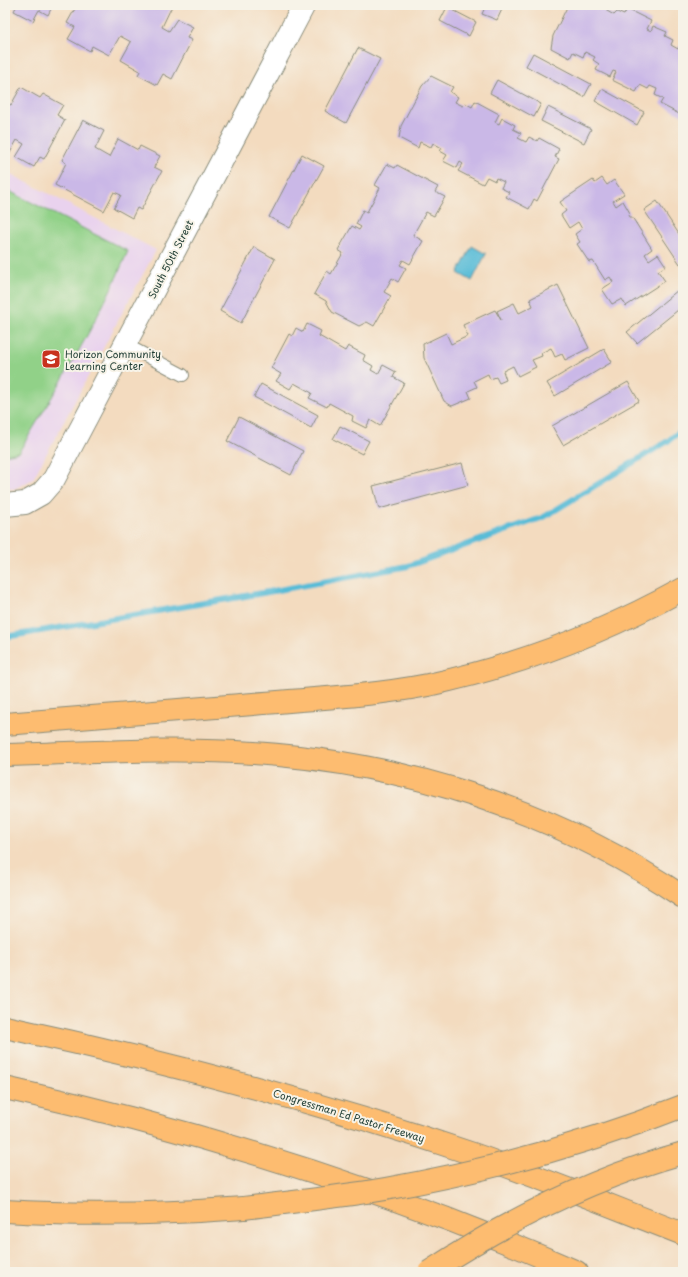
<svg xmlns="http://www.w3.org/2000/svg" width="688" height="1277" font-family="'Playpen Sans',sans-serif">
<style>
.built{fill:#e9d2ee}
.green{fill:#91d188;stroke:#58875e}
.water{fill:#58bcd7;stroke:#3c7c86}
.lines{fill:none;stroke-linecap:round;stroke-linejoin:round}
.stream{stroke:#58bcd7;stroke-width:6}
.building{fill:#cab8e7}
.lane-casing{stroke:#898c7a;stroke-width:14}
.street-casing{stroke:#898c7a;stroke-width:24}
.highway-casing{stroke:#898c7a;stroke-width:24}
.lane{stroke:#fff;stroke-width:12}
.street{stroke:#fff;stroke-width:22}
.highway{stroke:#fdbc70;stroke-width:22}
.highway-bridge-casing{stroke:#898c7a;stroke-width:24;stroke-linecap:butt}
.highway-bridge{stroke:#fdbc70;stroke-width:22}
.labels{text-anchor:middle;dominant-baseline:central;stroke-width:4;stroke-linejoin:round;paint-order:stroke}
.street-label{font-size:10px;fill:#1f3d34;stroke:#f7f3e8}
.poi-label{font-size:10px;fill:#1f3d34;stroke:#f7f3e8;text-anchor:start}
</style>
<rect width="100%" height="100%" fill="#f7f3e8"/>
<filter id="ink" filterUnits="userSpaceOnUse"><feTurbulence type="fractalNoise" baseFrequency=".025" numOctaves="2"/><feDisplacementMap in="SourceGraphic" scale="8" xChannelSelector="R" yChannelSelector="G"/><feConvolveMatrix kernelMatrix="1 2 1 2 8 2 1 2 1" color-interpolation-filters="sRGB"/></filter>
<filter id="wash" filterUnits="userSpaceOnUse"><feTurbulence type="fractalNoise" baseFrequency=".012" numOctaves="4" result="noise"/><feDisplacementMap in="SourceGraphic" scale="16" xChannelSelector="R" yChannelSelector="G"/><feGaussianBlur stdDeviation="0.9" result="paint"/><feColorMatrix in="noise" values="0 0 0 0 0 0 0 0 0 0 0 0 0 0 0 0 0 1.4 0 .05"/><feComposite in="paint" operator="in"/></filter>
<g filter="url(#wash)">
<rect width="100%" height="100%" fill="#f3dbbf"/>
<path class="built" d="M5,171L156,250L33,479L14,489L5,488Z"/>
<path class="green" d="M5,189L128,251C99,321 58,387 19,452L5,455Z"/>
<path class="water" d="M472,246L486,254L472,281L458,273Z"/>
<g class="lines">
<path class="stream" d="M5,637L257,594L408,566L544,517L668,441L683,429"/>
</g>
<g id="blocks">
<path class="building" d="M12,5H53L48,15L39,10L33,21L14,11L16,7Z
M77,5H170L172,6L162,27L169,31L177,19L193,27L187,38L192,40L172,79L163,74L157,85L138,75L140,71L121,60L131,42L120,36L109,55L92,46L90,51L68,39L75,27L67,23Z
M486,5H504L497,20L482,14Z
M568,5H609L607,11L614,15L617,12L624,15L627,9L651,21L647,29L651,31L653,26L667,32L665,36L673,40L671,45L678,49L681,43L683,44V116L660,104L663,99L655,95L657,89L650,86L648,89L640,85L636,92L612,80L616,72L613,71L610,77L596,70L599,64L593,60L595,57L585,52L583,57L573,52L570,58L551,48L553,36Z
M447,7L476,22L469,36L440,21Z
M358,48L380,59L346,123L325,111Z
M533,53L591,84L584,97L526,66Z
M431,76L453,87L450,92L458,97L455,102L463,106L465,103L472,107L475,101L499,114L495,122L499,124L502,118L515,125L513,129L521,133L518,138L526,142L529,137L537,141L539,138L559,149L555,157L559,159L537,201L534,199L529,209L506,197L509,192L501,188L504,182L496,178L495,181L487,177L483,184L458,171L463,164L460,162L457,168L443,161L447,155L440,151L442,148L433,143L431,147L420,142L418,148L399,138L401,126L422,86Z
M497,80L541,104L534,117L490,93Z
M21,87L40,98L43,94L63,105L57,115L65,120L44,159L40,157L34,167L16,157L24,144L17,140L6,160L5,159V102L11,105Z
M602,89L644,112L637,125L595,101Z
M548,107L591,129L584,143L541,121Z
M83,120L104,131L95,149L109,157L118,139L138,150L140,146L160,156L154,167L162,171L141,210L137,208L132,218L114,208L121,195L114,192L104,211L55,185L66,163L62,160Z
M302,154L324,166L290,228L269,217Z
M387,164L395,168L397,165L438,187L435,192L445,197L434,216L426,212L413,235L423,241L410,264L403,260L400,265L406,268L398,282L392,278L384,292L391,296L374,326L367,322L359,326L332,312L326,301L314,294L327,271L331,274L343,253L338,250L352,226L359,230L361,227L356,224L363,210L367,212L380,188L375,185Z
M602,178L607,185L614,180L624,194L613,201L616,206L623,201L630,213L628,215L629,217H632L652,249L645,254L649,260L658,254L666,266L658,271L665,281L626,306L622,299L612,304L602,289L613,282L610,277L605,280L593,261L589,262L577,244L580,242L575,234L582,229L578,222L569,228L561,215L566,211L560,202L593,180L595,183Z
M657,201L683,240V263L680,264L644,210Z
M254,247L275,259L241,323L220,311Z
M558,285L589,348L565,360L562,354L555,357L551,348L541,353L542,356L532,360L536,367L518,376L513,366L503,371L506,380L499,383L496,377L490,379L488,374L474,381L477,387L468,391L471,398L452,406L444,401L424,358L423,344L446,333L451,344L468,336L463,325L495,310L501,320L497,311L514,303L519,313L533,306L530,299Z
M678,290L683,296V306L637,343L627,332Z
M307,324L321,331L319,336L345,351L348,346L365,355L363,360L373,366L371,370L378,374L383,365L396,372L393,377L404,383L380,426L370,420L366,428L352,421L353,416L329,403L327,407L309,398L312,393L294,383L290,389L276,381L281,374L271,368L289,334L292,336L296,328L303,332Z
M604,349L612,362L555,396L547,383Z
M628,382L639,401L563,445L552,426Z
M261,384L318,415L311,428L254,397Z
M239,417L303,451L291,475L227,441Z
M340,426L369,441L362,454L333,439Z
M462,463L468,485L379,509L373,486Z"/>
</g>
</g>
<g filter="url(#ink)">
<use href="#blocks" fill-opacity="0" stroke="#898c7a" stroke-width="1"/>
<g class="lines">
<defs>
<path id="lane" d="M126,345L183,375"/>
<path id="street" d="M5,505L25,503L41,494L54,479L304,5"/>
<path id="highway" d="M5,724C88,717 171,711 253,704C311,699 371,696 428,685C517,666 603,633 683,589
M5,755C87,753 171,747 254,753C406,763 556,811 683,897
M5,1027C163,1061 320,1102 473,1154C544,1179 613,1207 683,1234
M5,1088C200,1131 394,1192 577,1272
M5,1211C85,1216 164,1214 244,1208"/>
</defs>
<use href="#lane" class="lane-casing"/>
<use href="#street" class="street-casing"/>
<use href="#highway" class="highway-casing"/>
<use href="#lane" class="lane"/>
<use href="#street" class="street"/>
<use href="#highway" class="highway"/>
<defs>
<path id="highway-bridge" d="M244,1208C291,1202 338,1197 385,1189C486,1171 587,1144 683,1106
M429,1272C508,1220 592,1178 683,1153"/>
</defs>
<use href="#highway-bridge" class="highway-bridge-casing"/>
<use href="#highway-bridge" class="highway-bridge"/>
</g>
</g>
<defs>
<symbol id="school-square" viewBox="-11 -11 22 22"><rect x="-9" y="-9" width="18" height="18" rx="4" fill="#c8321e" stroke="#f7f3e8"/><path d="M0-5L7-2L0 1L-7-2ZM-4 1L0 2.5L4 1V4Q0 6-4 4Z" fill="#fff"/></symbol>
</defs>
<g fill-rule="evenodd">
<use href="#school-square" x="40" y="348" width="22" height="22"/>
</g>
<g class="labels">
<g class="street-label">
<text transform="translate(170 259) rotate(-63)">South 50th Street</text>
<text transform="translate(349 1115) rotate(17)">Congressman Ed Pastor Freeway</text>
</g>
<g class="poi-label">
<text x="65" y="353">Horizon Community<tspan x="65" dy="12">Learning Center</tspan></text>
</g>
</g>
<rect width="688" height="1277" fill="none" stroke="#f7f3e8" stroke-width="20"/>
</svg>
